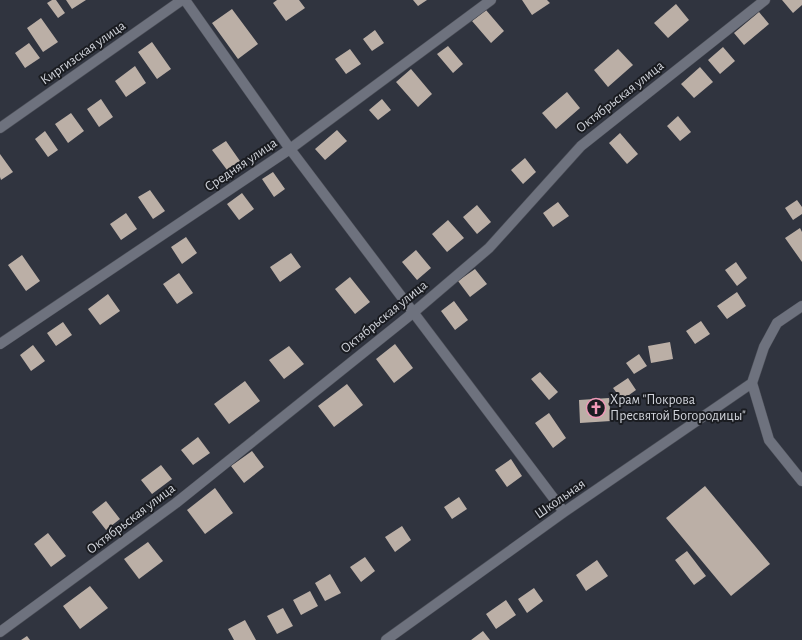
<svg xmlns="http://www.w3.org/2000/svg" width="802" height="640" font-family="'Alegreya Sans',sans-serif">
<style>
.building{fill:#bbafa6}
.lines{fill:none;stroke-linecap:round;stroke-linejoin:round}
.minor-casing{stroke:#4c4f58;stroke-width:11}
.minor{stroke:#6e727e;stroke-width:10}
.labels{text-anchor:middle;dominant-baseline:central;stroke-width:4;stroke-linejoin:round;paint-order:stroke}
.street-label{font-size:14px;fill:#d0d3da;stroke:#1a1c21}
.poi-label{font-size:14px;fill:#d0d3da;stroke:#1a1c21;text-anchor:start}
</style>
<rect width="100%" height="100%" fill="#30343f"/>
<path class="building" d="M52,0H56L65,13L58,18L47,3Z
M66,0H86L72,9Z
M277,0H299L305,8L286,21L273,3Z
M413,0H427L418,6Z
M522,0H547L550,3L532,15Z
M782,0H802V5L793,13Z
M676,4L689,20L668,38L654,23Z
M232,9L258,44L238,59L212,23Z
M486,10L504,31L491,43L472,21Z
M759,12L769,24L744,45L734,33Z
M41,18L58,42L43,52L27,28Z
M375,30L384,43L372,51L363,39Z
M152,42L171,69L157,79L138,52Z
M29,43L40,58L25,68L15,53Z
M448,46L463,64L453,73L437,54Z
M723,47L735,61L720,74L708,60Z
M350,49L361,64L346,74L335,59Z
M618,49L633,65L608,87L594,70Z
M135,66L146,83L126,97L115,81Z
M700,67L713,82L694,98L681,84Z
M411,69L432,94L418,107L396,82Z
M567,92L580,108L556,129L542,113Z
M101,99L113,117L99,127L87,109Z
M382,99L391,110L378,120L369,110Z
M71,113L84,131L68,143L55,124Z
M678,116L691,132L680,141L667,126Z
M337,130L347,141L325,160L315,149Z
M45,131L58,150L48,157L35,139Z
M620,133L638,154L627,164L609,143Z
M226,141L240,161L227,170L212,150Z
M0,154L13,172L1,180L0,177Z
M525,158L536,172L523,184L511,170Z
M273,172L285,189L274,197L262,179Z
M150,190L165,211L153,219L138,197Z
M242,193L254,209L239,220L227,204Z
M797,200L802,207V214L793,220L785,208Z
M558,202L569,216L553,227L543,213Z
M477,205L491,222L477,234L463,217Z
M126,213L137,229L121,240L110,224Z
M448,220L464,238L447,252L432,234Z
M800,228L802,232V262L785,238Z
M186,237L197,253L182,264L171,247Z
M416,250L431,268L417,280L402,262Z
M291,253L301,267L280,282L270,267Z
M22,255L40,281L26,291L8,265Z
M736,262L747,278L737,286L725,270Z
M475,269L487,284L470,297L458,281Z
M179,273L193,293L177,304L163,284Z
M350,277L370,302L355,314L335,289Z
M737,292L746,306L727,319L717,306Z
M108,294L120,311L100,325L88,309Z
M454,301L468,320L455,330L441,311Z
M701,321L710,334L695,344L686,331Z
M63,322L72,335L56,346L47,333Z
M670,342L673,359L651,363L648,346Z
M395,344L413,368L394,383L376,359Z
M33,345L45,361L31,371L20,355Z
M289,346L304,364L284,379L269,360Z
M639,354L647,366L634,374L626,363Z
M540,372L558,392L549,400L531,379Z
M628,378L636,390L622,400L613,388Z
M245,381L260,401L229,424L214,404Z
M347,384L363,405L334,427L318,406Z
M609,398L611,421L580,423L579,400Z
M549,413L566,438L553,448L535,423Z
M198,437L210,453L193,465L181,450Z
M252,451L264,467L244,483L231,466Z
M511,459L522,476L507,487L495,470Z
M161,465L172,479L152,494L141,480Z
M705,486L770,564L731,596L666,518Z
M215,488L233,513L205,534L187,510Z
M459,497L467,509L452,519L444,507Z
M106,501L120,519L106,530L92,512Z
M402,526L411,540L395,552L385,537Z
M48,533L66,556L51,567L34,544Z
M148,542L163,561L139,579L124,559Z
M687,551L706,576L694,585L675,560Z
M365,557L375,571L361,582L350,567Z
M597,560L608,576L586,591L576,575Z
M330,574L341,593L325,601L315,583Z
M90,586L108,608L80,629L63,606Z
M534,588L543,601L527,613L518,599Z
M310,591L318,606L301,615L293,600Z
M506,600L516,615L496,629L486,614Z
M283,608L293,626L277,634L267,616Z
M245,620L256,640H234L228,629Z
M483,631L490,640H471Z
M27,636L30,640H21Z"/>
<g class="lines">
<defs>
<path id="minor" d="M185,0L290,149L564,512
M0,128L182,0
M0,344L290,149L491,0
M752,383L769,440L802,481
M752,383L764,347L777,323L802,306
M0,632L176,503L414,312L489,248L581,146L765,0
M386,640L564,512L752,383"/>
</defs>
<use href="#minor" class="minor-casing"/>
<use href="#minor" class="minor"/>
</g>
<defs>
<symbol id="church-ring" viewBox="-11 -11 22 22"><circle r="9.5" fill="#1a1c21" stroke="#ef9ab8" stroke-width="1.5"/><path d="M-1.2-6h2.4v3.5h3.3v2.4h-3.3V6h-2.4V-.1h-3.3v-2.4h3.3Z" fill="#ef9ab8"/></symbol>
</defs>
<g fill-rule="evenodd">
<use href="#church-ring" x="585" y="397" width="22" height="22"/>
</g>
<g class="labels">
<g class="street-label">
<text transform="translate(83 53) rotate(-35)">Киргизская улица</text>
<text transform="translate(620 97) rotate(-38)">Октябрьская улица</text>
<text transform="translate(241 165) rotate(-34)">Средняя улица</text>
<text transform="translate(384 317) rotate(-39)">Октябрьская улица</text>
<text transform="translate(560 499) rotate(-35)">Школьная</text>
<text transform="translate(131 519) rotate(-37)">Октябрьская улица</text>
</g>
<g class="poi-label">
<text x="610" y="400">Храм "Покрова<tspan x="610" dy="16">Пресвятой Богородицы"</tspan></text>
</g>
</g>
</svg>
